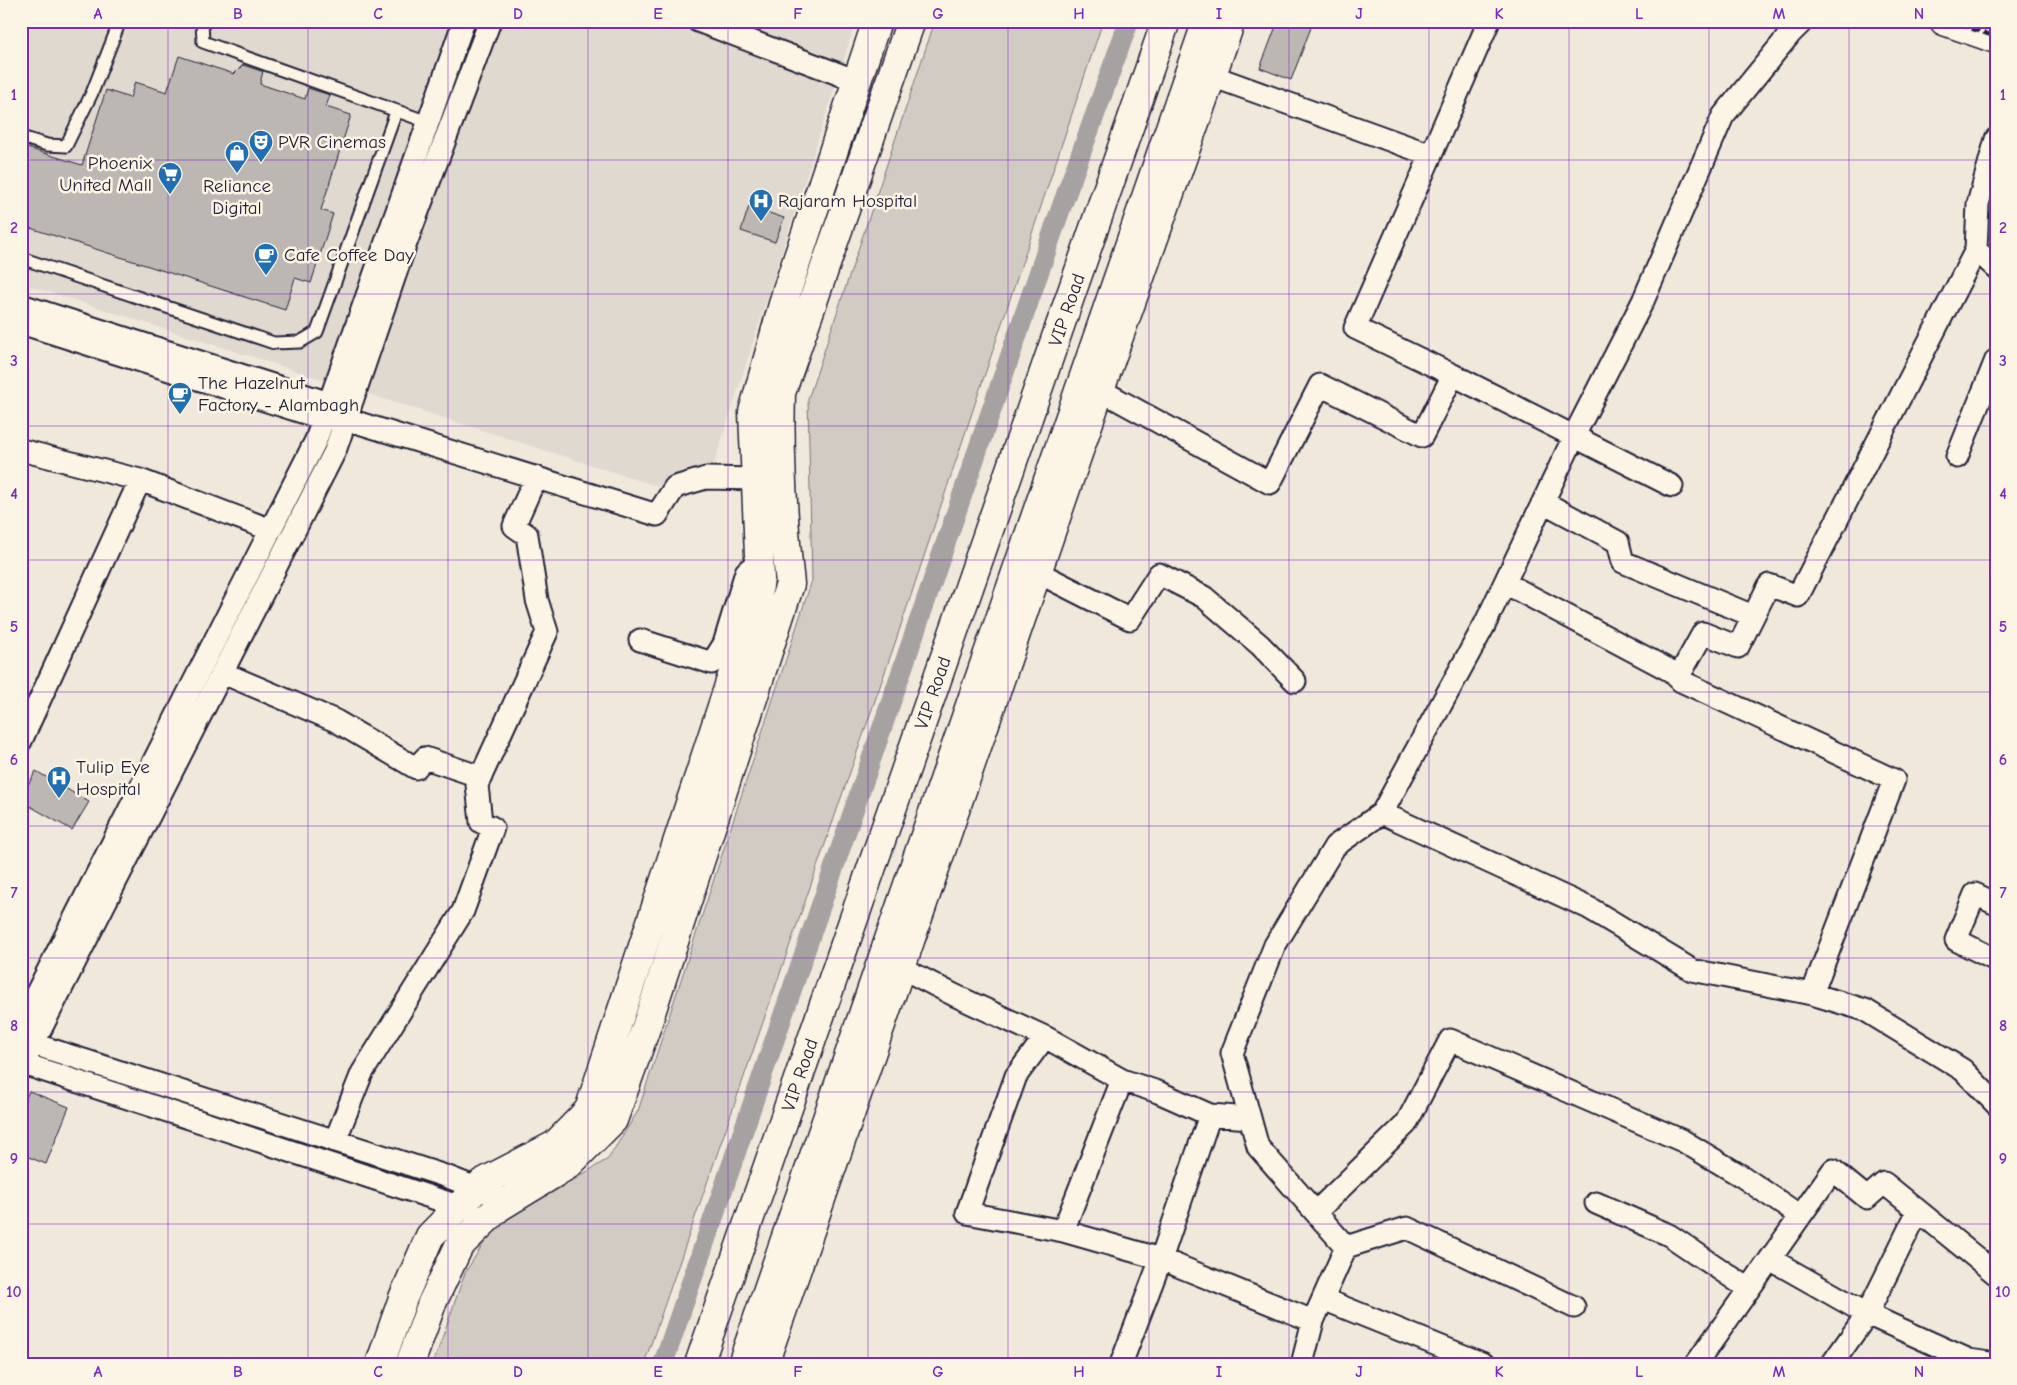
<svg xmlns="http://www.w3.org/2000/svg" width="2017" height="1385" font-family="'Comic Neue',sans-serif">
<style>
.built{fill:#e0d9cf}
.green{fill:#d1cbc3;stroke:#7a767f}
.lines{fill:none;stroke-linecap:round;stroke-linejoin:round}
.canal{stroke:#a6a2a2;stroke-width:20}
.building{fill:#bcb7b3;stroke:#22223b}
.lane-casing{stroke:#22223b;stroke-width:15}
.street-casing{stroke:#22223b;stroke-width:25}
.secondary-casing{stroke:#22223b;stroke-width:31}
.primary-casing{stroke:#22223b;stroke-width:31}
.lane{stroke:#fcf5e5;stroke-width:11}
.street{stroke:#fcf5e5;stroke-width:21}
.secondary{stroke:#fcf5e5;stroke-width:28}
.primary{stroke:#fcf5e5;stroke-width:28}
.rail{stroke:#22223b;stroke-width:4;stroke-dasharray:8 4;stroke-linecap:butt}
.grid{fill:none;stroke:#7b2cbf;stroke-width:1;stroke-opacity:0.55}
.labels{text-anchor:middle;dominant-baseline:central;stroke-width:5;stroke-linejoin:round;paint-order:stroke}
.poi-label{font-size:19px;fill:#22223b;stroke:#fcf5e5;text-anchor:start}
.street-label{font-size:19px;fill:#22223b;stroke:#fcf5e5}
.neatline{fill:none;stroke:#7b2cbf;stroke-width:2}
.grid-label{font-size:16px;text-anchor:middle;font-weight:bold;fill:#7b2cbf}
</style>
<rect width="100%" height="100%" fill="#efe8db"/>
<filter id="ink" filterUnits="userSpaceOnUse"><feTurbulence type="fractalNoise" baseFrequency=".02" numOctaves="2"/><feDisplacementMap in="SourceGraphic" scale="10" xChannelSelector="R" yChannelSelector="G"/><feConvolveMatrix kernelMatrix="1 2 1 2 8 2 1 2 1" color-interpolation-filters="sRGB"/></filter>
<g filter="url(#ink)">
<path class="built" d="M21,21H856L714,464L685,495L21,283Z"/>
<path class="green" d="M935,21H1103L894,646L644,1364H433L465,1273L493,1228L608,1159L638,1111L812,580L808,399Z"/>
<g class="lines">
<path class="canal" d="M663,1364L1060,211L1129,21"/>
</g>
<path class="building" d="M1278,21H1303L1312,25L1291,80L1260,68Z
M179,56L234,74L243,65L261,71H263L260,84L305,99L308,88L317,91L330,95L326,107L351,115L321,210L333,214L311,283L295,278L285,310L21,225V146L82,165L106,90L130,98L135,82L167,92Z
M749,206L784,218L775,242L741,231Z
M36,771L89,802L72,830L21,801V797Z
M29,1091L69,1107L46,1164L21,1154V1110Z"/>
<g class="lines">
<defs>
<path id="lane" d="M200,21L202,22L203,42L428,122
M21,137L47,145L66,146L92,93L120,21
M21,258L274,343L300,342L317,332L396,112"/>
<path id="street" d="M698,21L857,81
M1803,21L1790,34L1723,116L1643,301L1580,424L1485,624L1382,813L1589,908L1692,970L1812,994L1865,1010L1963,1070L1996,1104
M1212,76L1431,155L1355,328L1453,375
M1996,139L1978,204L1976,250L1996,268
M1431,155L1489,21
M21,305L329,403L338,412
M21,323L324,419H346L657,515L675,487L706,478L756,479
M1100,390L1270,483L1320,385L1422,436L1453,375L1672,486
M21,450L140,480L271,530
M1957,457L1996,360
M1543,502L1618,542L1623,562L1753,616
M1037,572L1130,619L1159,574L1204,597L1260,645L1295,681
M1505,583L1671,671L1681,681L1894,780L1812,994
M640,640L712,663L724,644L746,572L759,561
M223,673L336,721L416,768L425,758L481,777
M1678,678L1703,633L1738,647L1769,585L1798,596L1976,250
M21,741L140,480
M1996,904L1975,894L1956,940L1996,960
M900,967L954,995L1045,1037L1122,1080
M21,1024L316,440L464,21
M1045,1037L1016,1076L967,1213L1063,1231
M21,1040L448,1177L509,1201
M21,1063L470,1210
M21,1068L335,451L406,243L490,21
M1210,1115L1158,1092L1122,1080L1063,1231L1161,1259L1210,1115L1250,1118
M335,1141L362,1073L463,911L493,828L481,822L477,785L547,632L537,600L527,535L514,526L536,477
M1596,1203L1669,1235L1749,1289
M1316,1212L1406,1124L1450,1040L1683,1141L1743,1177L1800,1216
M1346,1247L1407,1228L1574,1307
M1770,1259L1867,1314L1918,1211
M1323,1299L1484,1364
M1121,1364L1161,1259L1313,1321
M1302,1364L1313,1321L1346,1247L1258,1147L1232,1053L1275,945L1335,846L1382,813
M1696,1364L1833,1170L1867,1198L1884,1183L1996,1274
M1832,1364L1867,1314L1969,1360L1996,1364"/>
<path id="secondary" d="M380,1364L403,1298L430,1236L482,1183L555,1145L589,1110L734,670L755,612L760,579L753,412L787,290L877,21
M410,1364L432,1303L459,1246L499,1207L568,1165L613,1120L646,1028L790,584C783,520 779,457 781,393L911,21
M699,1364L1166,21
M742,1364L1207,21
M764,1364L1100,390L1231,21"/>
<path id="primary" d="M1944,21L1996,39"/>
</defs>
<use href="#lane" class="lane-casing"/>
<use href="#street" class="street-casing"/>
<use href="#secondary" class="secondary-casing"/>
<use href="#primary" class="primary-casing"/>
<use href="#lane" class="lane"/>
<use href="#street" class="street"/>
<use href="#secondary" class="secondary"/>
<use href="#primary" class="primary"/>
<path class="rail" d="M1949,21L1996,37
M1989,21L1996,24"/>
</g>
</g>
<path class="grid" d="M168,21V1364M308,21V1364M448,21V1364M588,21V1364M728,21V1364M868,21V1364M1008,21V1364M1149,21V1364M1289,21V1364M1429,21V1364M1569,21V1364M1709,21V1364M1849,21V1364M21,160H1996M21,294H1996M21,426H1996M21,560H1996M21,692H1996M21,826H1996M21,958H1996M21,1092H1996M21,1224H1996"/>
<defs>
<symbol id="theatre-pin" viewBox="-11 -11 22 30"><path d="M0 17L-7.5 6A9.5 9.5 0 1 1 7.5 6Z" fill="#1f6fb2" stroke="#fcf5e5"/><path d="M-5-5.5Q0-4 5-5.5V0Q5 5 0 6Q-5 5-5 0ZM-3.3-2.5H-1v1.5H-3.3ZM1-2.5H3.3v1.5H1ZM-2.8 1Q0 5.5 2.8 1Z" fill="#fff"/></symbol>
<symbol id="shop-pin" viewBox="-11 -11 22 30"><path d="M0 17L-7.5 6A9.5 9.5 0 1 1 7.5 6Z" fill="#1f6fb2" stroke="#fcf5e5"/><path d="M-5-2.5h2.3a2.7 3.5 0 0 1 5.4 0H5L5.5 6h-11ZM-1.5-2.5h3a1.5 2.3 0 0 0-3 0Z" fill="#fff"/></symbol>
<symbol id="supermarket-pin" viewBox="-11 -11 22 30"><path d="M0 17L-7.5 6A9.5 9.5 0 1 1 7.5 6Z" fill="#1f6fb2" stroke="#fcf5e5"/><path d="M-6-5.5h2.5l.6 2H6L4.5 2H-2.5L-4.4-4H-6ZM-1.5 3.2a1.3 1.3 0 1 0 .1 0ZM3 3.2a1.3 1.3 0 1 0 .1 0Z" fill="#fff"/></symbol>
<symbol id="hospital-pin" viewBox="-11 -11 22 30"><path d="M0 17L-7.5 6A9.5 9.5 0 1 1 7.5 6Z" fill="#1f6fb2" stroke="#fcf5e5"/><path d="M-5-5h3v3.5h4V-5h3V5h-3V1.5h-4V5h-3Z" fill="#fff"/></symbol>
<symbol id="cafe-pin" viewBox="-11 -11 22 30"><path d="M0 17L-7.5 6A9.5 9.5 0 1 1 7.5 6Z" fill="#1f6fb2" stroke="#fcf5e5"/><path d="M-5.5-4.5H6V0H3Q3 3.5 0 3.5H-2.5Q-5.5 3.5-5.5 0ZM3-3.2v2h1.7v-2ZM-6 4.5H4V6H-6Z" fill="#fff"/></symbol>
</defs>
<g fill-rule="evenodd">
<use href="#theatre-pin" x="247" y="128" width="28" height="38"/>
<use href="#shop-pin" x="223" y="139" width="28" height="38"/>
<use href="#supermarket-pin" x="156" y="160" width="28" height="38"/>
<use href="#hospital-pin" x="747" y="187" width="28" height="38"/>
<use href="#cafe-pin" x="252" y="241" width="28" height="38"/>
<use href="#cafe-pin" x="166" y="380" width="28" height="38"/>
<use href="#hospital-pin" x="45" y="764" width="28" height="38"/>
</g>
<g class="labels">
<g class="poi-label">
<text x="278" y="142">PVR Cinemas</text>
<text x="152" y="163" text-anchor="end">Phoenix<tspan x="152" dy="22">United Mall</tspan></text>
<text x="237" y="186" text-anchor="middle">Reliance<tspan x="237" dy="22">Digital</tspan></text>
<text x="778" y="201">Rajaram Hospital</text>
<text x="284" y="255">Cafe Coffee Day</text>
<text x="198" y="383">The Hazelnut<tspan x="198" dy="22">Factory - Alambagh</tspan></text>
<text x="76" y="767">Tulip Eye<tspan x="76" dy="22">Hospital</tspan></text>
</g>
<g class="street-label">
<text transform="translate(1067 310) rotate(-71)">VIP Road</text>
<text transform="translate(933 693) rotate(-71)">VIP Road</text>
<text transform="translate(800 1075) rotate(-71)">VIP Road</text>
</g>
</g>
<rect width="2017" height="1385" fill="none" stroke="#fcf5e5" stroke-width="55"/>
<rect x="28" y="28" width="1962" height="1330" class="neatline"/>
<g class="grid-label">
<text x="98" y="19">A</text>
<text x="238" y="19">B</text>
<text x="378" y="19">C</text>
<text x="518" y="19">D</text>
<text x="658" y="19">E</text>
<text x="798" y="19">F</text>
<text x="938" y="19">G</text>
<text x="1079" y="19">H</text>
<text x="1219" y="19">I</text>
<text x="1359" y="19">J</text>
<text x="1499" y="19">K</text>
<text x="1639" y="19">L</text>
<text x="1779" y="19">M</text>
<text x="1919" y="19">N</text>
<text x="14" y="100">1</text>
<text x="2003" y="100">1</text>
<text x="14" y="233">2</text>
<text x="2003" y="233">2</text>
<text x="14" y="366">3</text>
<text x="2003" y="366">3</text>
<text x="14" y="499">4</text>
<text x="2003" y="499">4</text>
<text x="14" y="632">5</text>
<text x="2003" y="632">5</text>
<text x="14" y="765">6</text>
<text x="2003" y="765">6</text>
<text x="14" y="898">7</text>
<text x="2003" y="898">7</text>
<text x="14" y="1031">8</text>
<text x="2003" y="1031">8</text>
<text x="14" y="1164">9</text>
<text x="2003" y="1164">9</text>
<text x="14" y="1297">10</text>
<text x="2003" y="1297">10</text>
<text x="98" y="1377">A</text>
<text x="238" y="1377">B</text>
<text x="378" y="1377">C</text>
<text x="518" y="1377">D</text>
<text x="658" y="1377">E</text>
<text x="798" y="1377">F</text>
<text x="938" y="1377">G</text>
<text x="1079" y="1377">H</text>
<text x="1219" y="1377">I</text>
<text x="1359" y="1377">J</text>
<text x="1499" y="1377">K</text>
<text x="1639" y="1377">L</text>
<text x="1779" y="1377">M</text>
<text x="1919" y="1377">N</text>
</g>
</svg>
